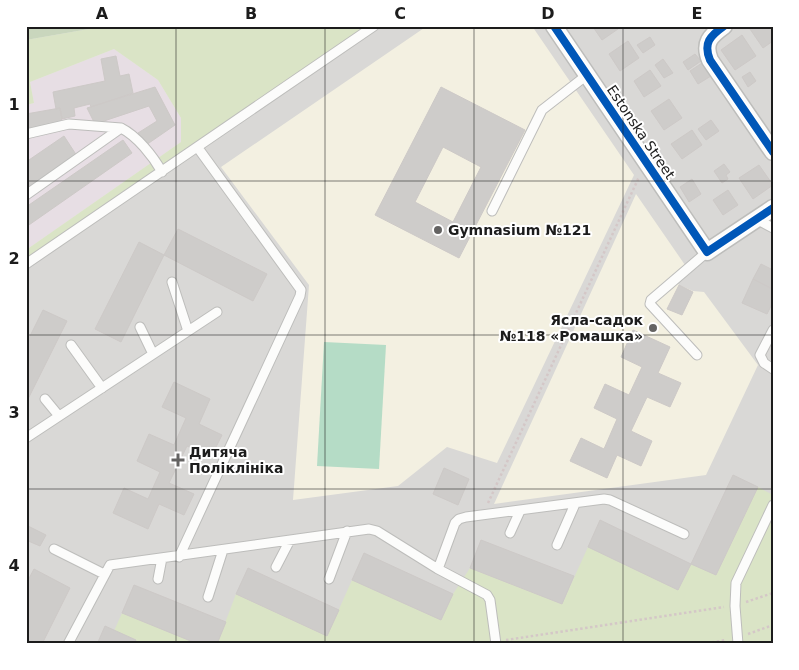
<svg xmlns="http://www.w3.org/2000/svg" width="799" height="670" font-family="'DejaVu Sans',sans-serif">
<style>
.residential{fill:#d9d8d6}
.industrial{fill:#e7dee4}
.education{fill:#f3f0e1}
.grass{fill:#dae4c6}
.forest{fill:#c9d6bd}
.pitch{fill:#b5dcc6}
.building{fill:#ceccca;stroke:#cdc9c7;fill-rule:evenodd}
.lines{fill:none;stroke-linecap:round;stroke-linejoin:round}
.service-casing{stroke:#bdbdbb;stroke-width:11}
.minor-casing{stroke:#bdbdbb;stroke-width:19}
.path{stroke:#d4c7c7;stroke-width:2.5;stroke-dasharray:2.5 2.5;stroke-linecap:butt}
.service{stroke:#fcfcfb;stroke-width:9}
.minor{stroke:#fcfcfb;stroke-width:16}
.cycleway-casing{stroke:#fff;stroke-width:11}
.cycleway{stroke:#0057b8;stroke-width:8}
.grid{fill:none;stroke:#1c1c1c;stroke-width:1;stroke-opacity:0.55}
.poi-dot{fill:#646362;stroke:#fff;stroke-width:2}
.labels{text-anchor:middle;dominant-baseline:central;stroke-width:4;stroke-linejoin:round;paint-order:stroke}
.street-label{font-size:14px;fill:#1c1c1c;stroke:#fff}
.poi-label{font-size:14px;font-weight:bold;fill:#1c1c1c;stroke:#fff;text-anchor:start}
.neatline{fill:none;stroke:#1c1c1c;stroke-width:2}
.grid-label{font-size:16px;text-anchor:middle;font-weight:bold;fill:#1c1c1c}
</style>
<rect width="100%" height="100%" fill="#eae8e5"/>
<path class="residential" d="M374,26H773V644H26V264Z"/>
<path class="industrial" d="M114,49L158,80L181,118V142L26,250V105L34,103L30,82Z"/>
<path class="education" d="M427,26H532L634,175L497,463L447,447L398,486L293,500L309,285L221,167Z
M636,194L685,265L672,275L675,279L679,285L693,291L704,292L758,365L706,475L494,504Z"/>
<path class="grass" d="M106,26H374L26,264V250L181,142V118L158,80L114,49L30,82L34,103L26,105V40Z
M758,487L773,495V644H217L236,594L327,636L352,580L441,620L453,594L470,568L562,604L588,547L678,590L691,564L716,575Z
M122,613L198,644H134L136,640L114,631Z"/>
<path class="forest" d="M26,26H106L26,40Z"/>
<path class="pitch" d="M324,342L386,345L379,469L317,466Z"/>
<path class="building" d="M616,26L618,29L602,40L593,27Z
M753,26H773V41L763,48L750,29Z
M742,35L756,56L735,70L721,50Z
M650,37L655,45L643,53L637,45Z
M628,41L639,58L620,71L609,54Z
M695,54L701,61L688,70L683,62Z
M116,56L120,76L129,74L133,93L91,107L90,104L74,108L75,116L62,119L60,108L56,109L53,92L105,81L101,59Z
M663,59L673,73L664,78L655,65Z
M702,63L711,76L698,84L690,71Z
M650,70L661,86L644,97L634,81Z
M750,72L756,81L748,87L742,77Z
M155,87L175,125L146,145L138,133L157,121L149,106L95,124L87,108Z
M441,87L525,130L459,258L375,215ZM443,147L481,167L453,222L415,202Z
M669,99L682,118L664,130L651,111Z
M60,108L62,119L58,124L26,129V114Z
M711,120L719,131L706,140L698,129Z
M692,130L702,145L682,159L671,144Z
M64,136L77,156L26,191V162Z
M123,140L132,153L26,227V207Z
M724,164L730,172L726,175L728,179L722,183L714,171Z
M759,165L773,185L753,199L739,178Z
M692,179L701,194L689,202L680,187Z
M728,190L738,205L723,215L713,200Z
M178,229L267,274L253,301L164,255Z
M139,242L164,255L121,342L95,329Z
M761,264L773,270L772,289L753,279Z
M753,279L773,289V302L767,314L742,303Z
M679,285L693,292L682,315L667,309Z
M43,310L67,321L26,403V344Z
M633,330L670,347L658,373L681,383L670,407L647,397L631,431L652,441L641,466L617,455L607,478L570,461L581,438L604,449L617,419L594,408L605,384L629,395L642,367L621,357Z
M174,382L210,399L199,424L222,435L211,457L187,446L169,483L194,494L184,515L159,504L148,529L113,513L124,488L148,499L160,472L137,461L149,434L174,445L186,418L162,407Z
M444,468L469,479L458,505L433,494Z
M733,475L758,487L716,575L691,564Z
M600,520L691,564L678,590L588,547Z
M26,525L46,535L40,546L26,540Z
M481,540L574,576L562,604L470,568Z
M364,553L453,594L441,620L352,580Z
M248,568L339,610L327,636L236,594Z
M34,569L70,588L42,644H26V584Z
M134,585L226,622L217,644H198L122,613Z
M105,626L136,640L134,644L98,642Z"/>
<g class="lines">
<defs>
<path id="service" d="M26,134L69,124L121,128C137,136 153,156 162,172
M26,195L121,128
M492,211L542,110L587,75
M756,219L773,228
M26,264L374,26
M172,282L188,331
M140,327L153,354
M773,330L760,355L764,363L773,369
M71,345L102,388
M697,355L650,304L651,300L707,252
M45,399L59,416
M26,438L217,312
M510,533L520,511
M557,545L575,504
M54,549L104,574
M179,557L300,296L301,290L198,148
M276,567L290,540
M438,569L455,523L459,519L466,517L604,499L610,500L684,534
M158,579L162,558
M329,579L347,531
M208,597L223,550
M68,644L110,565L369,529L377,531L438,569L487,595L490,600L496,644
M738,644L735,606L736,583L773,505"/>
<path id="minor" d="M554,26L707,252L773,208
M724,26C710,36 703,43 710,60L773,152"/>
</defs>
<use href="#service" class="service-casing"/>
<use href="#minor" class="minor-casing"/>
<path class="path" d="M488,503L639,177
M746,602L773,593
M748,634L773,625
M506,640L724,607
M702,644L726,640"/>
<use href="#service" class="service"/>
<use href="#minor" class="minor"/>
<defs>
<path id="cycleway" d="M554,26L707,252L773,208
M724,26C710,36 703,43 710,60L773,152"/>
</defs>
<use href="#cycleway" class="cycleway-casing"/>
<use href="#cycleway" class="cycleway"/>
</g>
<path class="grid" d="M176,26V644M325,26V644M474,26V644M623,26V644M26,181H773M26,335H773M26,489H773"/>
<g class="poi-dot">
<circle cx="438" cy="230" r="5"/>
<circle cx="653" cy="328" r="5"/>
<path d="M175.5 452.5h5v5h5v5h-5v5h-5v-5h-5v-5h5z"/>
</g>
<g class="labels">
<g class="street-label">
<text transform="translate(641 132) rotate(56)">Estonska Street</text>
</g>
<g class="poi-label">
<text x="448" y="230">Gymnasium №121</text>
<text x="643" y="320" text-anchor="end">Ясла-садок<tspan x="643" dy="16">№118 «Ромашка»</tspan></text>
<text x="189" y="452">Дитяча<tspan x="189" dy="16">Поліклініка</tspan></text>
</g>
</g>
<rect width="799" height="670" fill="none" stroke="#ffffff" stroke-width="55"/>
<rect x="28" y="28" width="744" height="614" class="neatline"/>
<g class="grid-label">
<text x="102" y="19">A</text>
<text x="251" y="19">B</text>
<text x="400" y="19">C</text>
<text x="548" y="19">D</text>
<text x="697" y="19">E</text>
<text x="14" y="110">1</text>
<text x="14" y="264">2</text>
<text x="14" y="418">3</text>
<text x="14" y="571">4</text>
</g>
</svg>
